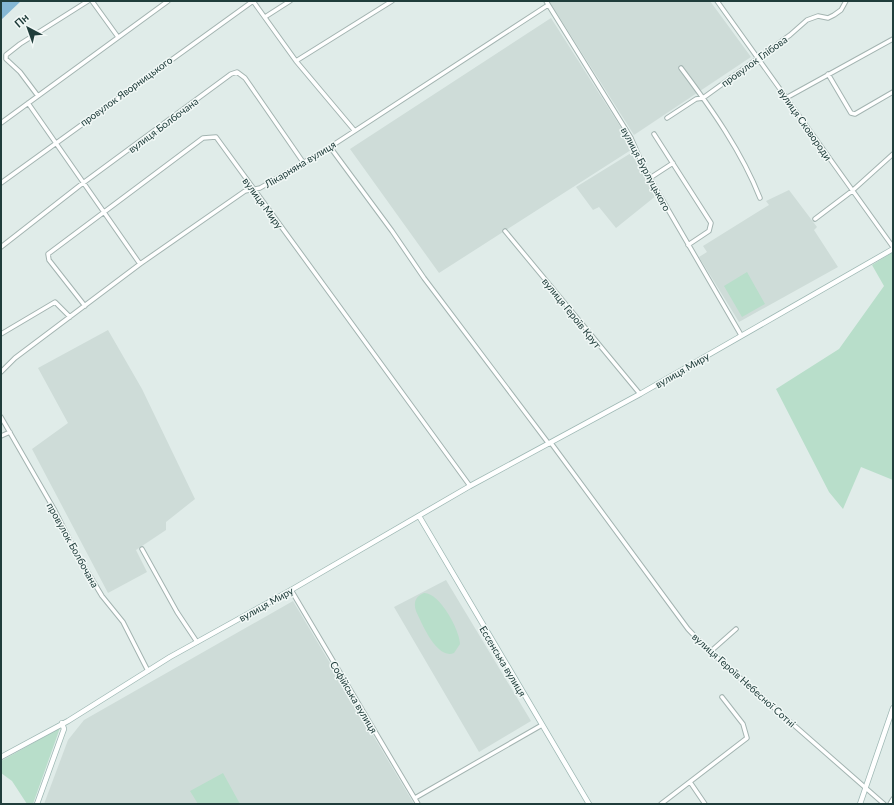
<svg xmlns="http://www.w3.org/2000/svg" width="894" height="805" font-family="Lato,sans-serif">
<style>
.built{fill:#cedcd8}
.green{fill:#b8deca}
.water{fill:#85b7d4}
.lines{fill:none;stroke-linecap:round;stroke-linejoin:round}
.street-casing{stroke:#a3b4b1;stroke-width:5.5}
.secondary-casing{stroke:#9eb8b4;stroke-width:6}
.street{stroke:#fff;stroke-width:3.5}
.secondary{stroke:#fff;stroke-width:4.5}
.labels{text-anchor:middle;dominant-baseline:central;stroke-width:3;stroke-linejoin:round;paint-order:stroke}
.street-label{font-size:10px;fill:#203d3b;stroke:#f1f8f6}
</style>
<rect width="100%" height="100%" fill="#e0ece9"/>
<path class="built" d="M549,1H710L751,57L634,135Z
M551,18L634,148L439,273L350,149Z
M631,153L657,195L616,228L599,207L593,210L576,187Z
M789,190L817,227L814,230L838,267L739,322L699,257L707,252L703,246L769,205L766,201Z
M108,330L142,389L195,499L166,522V530L136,550L147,572L108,593L32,449L68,423L38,368Z
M446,580L531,721L479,752L394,607Z
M293,601L414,804H44L68,740L84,720Z"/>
<path class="green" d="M893,252V480L861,467L843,509L829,492L776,389L839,349L884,286L872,265Z
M747,272L765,304L742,317L724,286Z
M424,593C439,592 460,630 460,644L454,653C437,660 422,624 416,611C413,602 416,596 424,593Z
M60,728L33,804H27L12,781L1,773V761Z
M223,773L240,804H198L190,791Z"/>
<path class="water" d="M1,1H21L1,20Z"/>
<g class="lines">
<defs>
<path id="street" d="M92,1L118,37
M253,1L296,61L354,130
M546,1L631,138L641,161L659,194L741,335
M717,1L893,247
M265,17L290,1
M296,61L392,1
M681,68C711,108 742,152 760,198
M828,74L851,113L855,114L893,92
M38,96L20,72L6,59V55L20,44L88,1
M786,98L893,39
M28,103L140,264
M667,118L696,99L703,98L790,35L807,20L818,16L828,18L834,15L841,10L846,1
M1,123L168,1
M654,134L711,223L709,231L688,245
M330,147L392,231L424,278L549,444
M650,178L673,163
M1,183L253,1
M815,219L852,191L893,154
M505,231L640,394
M1,247L83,183L231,74L237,72L245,78L303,162
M85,306L49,260L48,254L203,138L216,137L470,486
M1,334L55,302L70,317
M1,372L15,358L140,264L245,191L260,188L330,147L548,5
M1,417L54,509L78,556L102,596L123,622L148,671
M1,436L10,432
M551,443L688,629L707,649L884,804
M142,549L177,612L197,642
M291,590L418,804
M710,652L736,629
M690,782L705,804
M415,798L542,725
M661,804L747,738L743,724L722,697
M890,804L893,799"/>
<path id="secondary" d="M419,516L589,804
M1,757L68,721L170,657L291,590L470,486L640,394L893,249
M37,804L64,729L62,723
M860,804L893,708"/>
</defs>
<use href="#street" class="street-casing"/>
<use href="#secondary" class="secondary-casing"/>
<use href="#street" class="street"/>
<use href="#secondary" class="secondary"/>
</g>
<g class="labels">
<g class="street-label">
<text transform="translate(754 61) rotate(-36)">провулок Глібова</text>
<text transform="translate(126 91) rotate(-36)">провулок Яворницького</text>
<text transform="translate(805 124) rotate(55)">вулиця Сковороди</text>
<text transform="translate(163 125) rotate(-37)">вулиця Болбочана</text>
<text transform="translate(300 164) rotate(-31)">Лікарняна вулиця</text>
<text transform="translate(646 169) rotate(62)">вулиця Бурлуцького</text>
<text transform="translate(263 203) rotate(54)">вулиця Миру</text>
<text transform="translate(572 313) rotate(51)">вулиця Героїв Крут</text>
<text transform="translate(682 370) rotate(-30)">вулиця Миру</text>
<text transform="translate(73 545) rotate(61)">провулок Болбочана</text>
<text transform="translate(266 604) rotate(-29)">вулиця Миру</text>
<text transform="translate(503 661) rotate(59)">Ессенська вулиця</text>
<text transform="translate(744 680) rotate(42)">вулиця Героїв Небесної Сотні</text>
<text transform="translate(354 697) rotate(59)">Софійська вулиця</text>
</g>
</g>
<rect width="894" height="805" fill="none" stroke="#203d3b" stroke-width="4"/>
<g transform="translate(28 28) rotate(319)" stroke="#f1f8f6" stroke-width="3" paint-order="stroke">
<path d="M0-3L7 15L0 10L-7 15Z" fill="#203d3b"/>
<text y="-6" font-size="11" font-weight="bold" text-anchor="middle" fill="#203d3b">Пн</text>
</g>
</svg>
